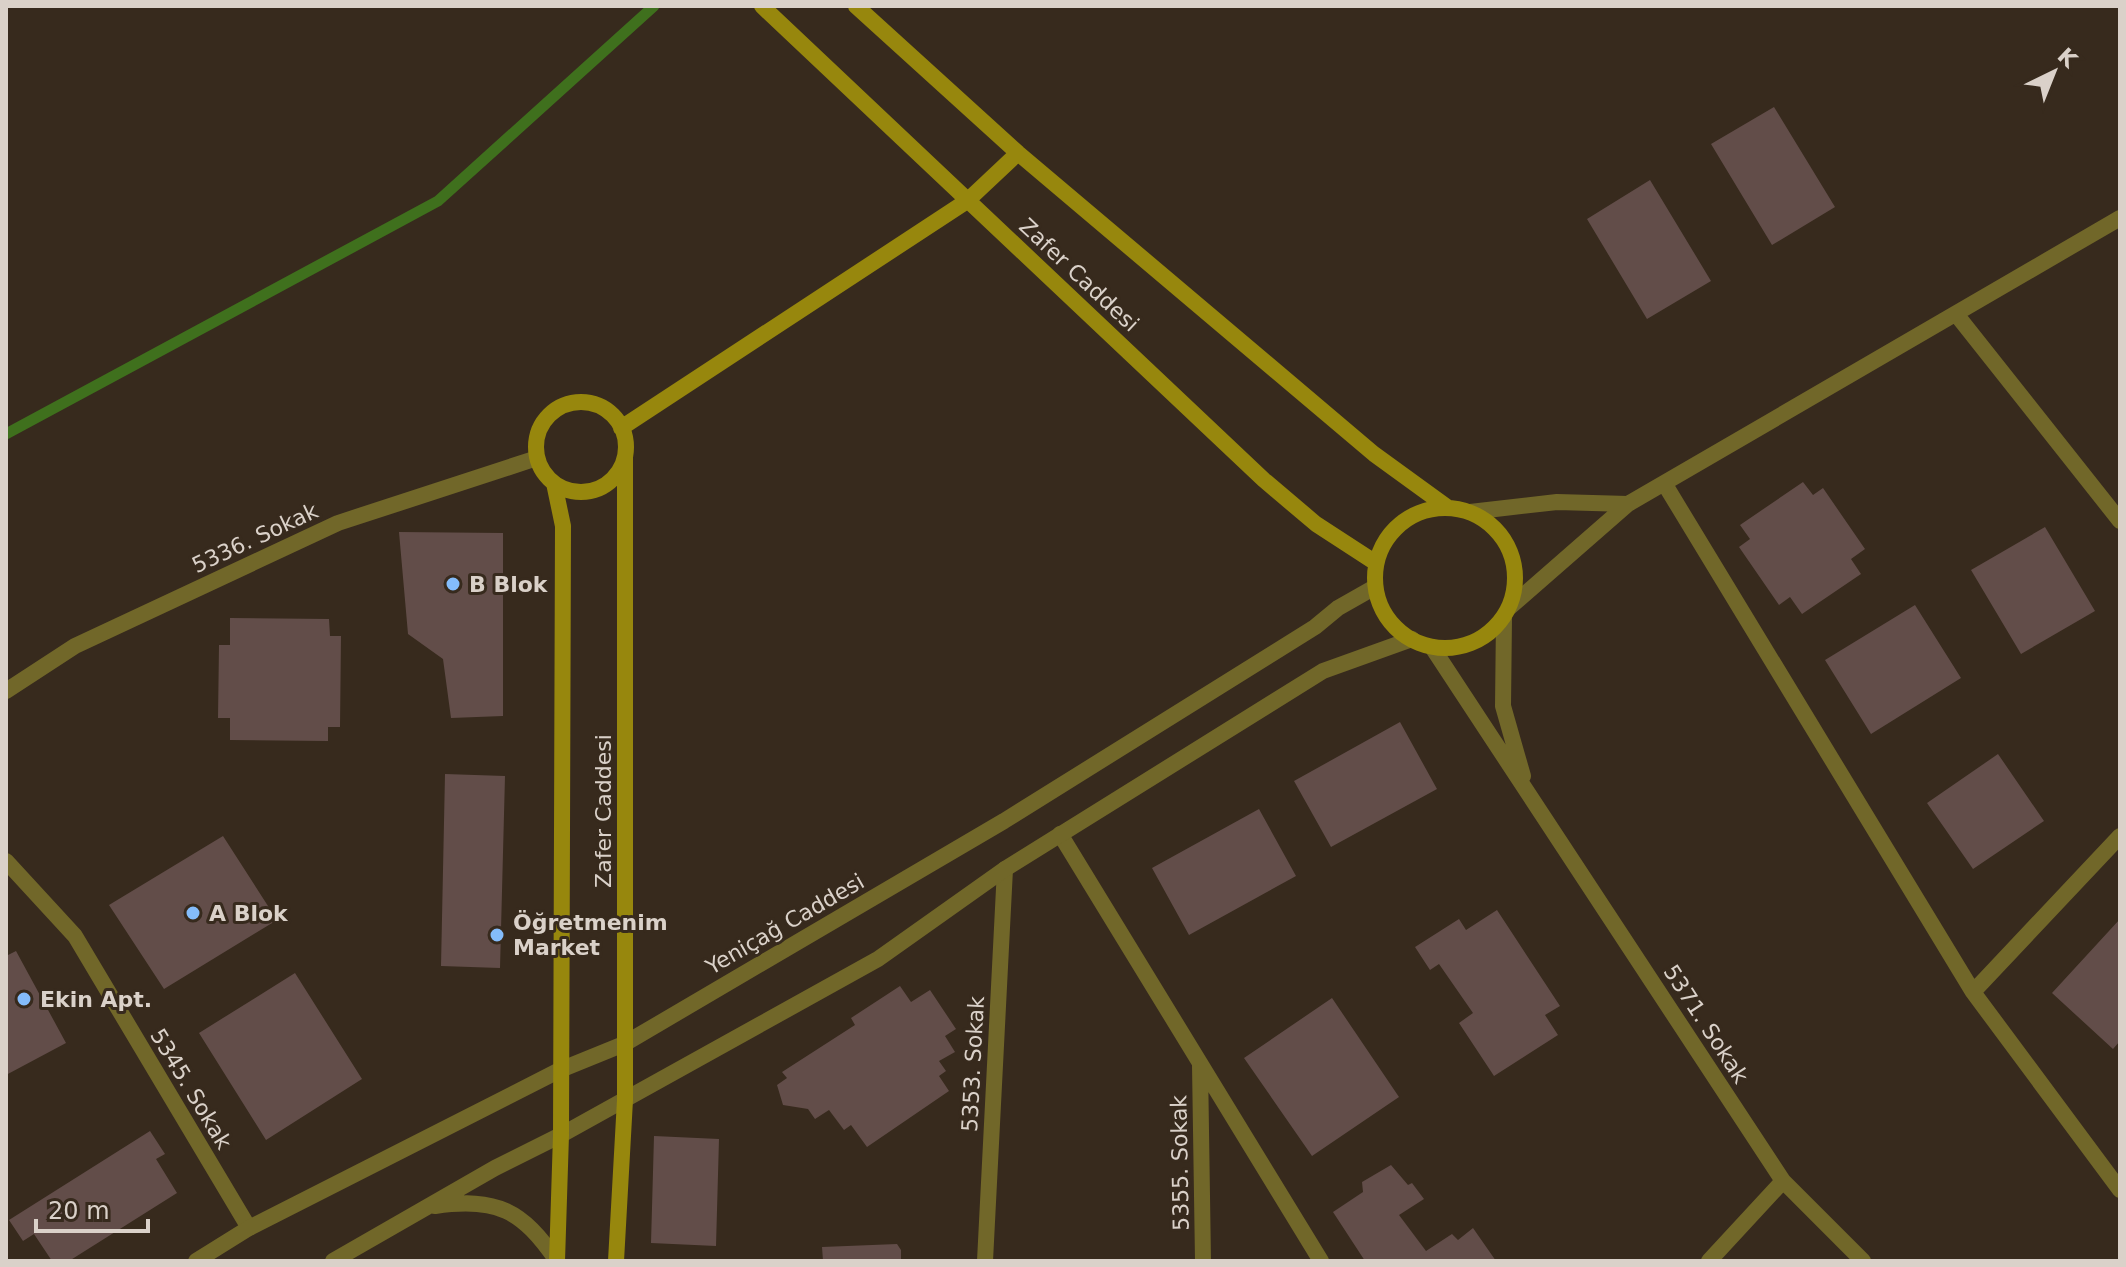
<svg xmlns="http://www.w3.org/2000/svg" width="2126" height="1267" font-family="'DejaVu Sans',sans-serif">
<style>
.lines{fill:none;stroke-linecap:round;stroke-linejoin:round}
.stream{stroke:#3f701d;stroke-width:11}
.building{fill:#624d49}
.minor{stroke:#716729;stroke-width:16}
.tertiary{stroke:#716729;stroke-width:16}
.secondary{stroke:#97870d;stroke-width:16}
.poi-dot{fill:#84bcfb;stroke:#372a1d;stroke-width:3}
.labels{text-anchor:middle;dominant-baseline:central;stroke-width:6;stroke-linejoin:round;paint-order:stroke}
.street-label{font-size:22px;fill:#dad1c9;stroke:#372a1d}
.poi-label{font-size:22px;font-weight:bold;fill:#dad1c9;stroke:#372a1d;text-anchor:start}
</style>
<rect width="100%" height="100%" fill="#372a1d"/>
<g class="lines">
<path class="stream" d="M6,434L438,201L654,6"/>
</g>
<path class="building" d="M1774,107L1835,207L1772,245L1711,144Z
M1650,180L1711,281L1647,319L1587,219Z
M1803,482L1813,495L1823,488L1865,549L1851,559L1861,574L1802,614L1790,597L1779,605L1739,547L1750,539L1740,525Z
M2045,527L2095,611L2021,654L1971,570Z
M399,532L503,533V716L451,718L443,659L408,634Z
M1915,605L1961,678L1871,734L1825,660Z
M230,618L329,619L330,636H341L340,727H328V741L230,740V718H218L219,645H230Z
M1400,722L1437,789L1331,847L1294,781Z
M1998,754L2044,821L1973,869L1927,803Z
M445,774L505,776L500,968L441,966Z
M1259,809L1296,876L1189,935L1152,868Z
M223,836L277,920L164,989L109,905Z
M1497,910L1560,1006L1545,1015L1558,1035L1494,1076L1459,1023L1473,1013L1439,964L1430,970L1415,947L1459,919L1466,930Z
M2120,919V1041L2113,1049L2052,993Z
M16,951L66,1043L6,1075V956Z
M295,973L362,1079L266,1140L199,1033Z
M900,986L911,1002L930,990L956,1029L945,1036L955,1052L939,1061L946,1071L939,1076L949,1091L867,1147L851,1125L844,1130L829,1110L815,1119L808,1109L783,1105L777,1085L787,1078L782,1072L855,1025L851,1018Z
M1332,998L1399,1097L1312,1156L1244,1058Z
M150,1131L165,1154L156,1159L177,1193L69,1261H52L34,1234L23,1241L9,1220Z
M654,1136L719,1139L716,1246L651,1243Z
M1391,1165L1408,1185L1412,1183L1424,1199L1399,1215L1426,1251L1452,1234L1458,1240L1473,1228L1496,1261H1365L1333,1212L1363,1192L1362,1182Z
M897,1244L901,1250V1261H823L822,1247Z"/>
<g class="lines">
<path class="minor" d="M1956,314L2120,521
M1664,483L1973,992L2120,1190
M1470,512L1557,502L1628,504
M1510,607L1628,504L2120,218
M1504,618L1503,706L1523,776
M1432,647L1783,1181L1863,1261
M6,691L75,646L338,523L537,458
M1060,834L1321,1261
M6,861L75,936L249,1228
M1973,992L2120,836
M1200,1065L1203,1261
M985,1261L1005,869
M1709,1261L1783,1181"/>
<path class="tertiary" d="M435,1206C497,1197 522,1210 557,1261
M196,1261L249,1228L560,1070L624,1044L1004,821L1315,627L1338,608L1375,587
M333,1261L495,1168L561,1135L878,959L1005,869L1323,671L1412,639"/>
<path class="secondary" d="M762,6L1264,480L1316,524L1376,563
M856,6L1018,153L1374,454L1447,507
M536 447a45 45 0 1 1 90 0a45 45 0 1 1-90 0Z
M621,428L967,201L1018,153
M554,483L563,526L561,1135L557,1261
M1375 578a70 70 0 1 1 140 0a70 70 0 1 1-140 0Z
M616,1261L625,1100V457"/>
</g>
<g class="poi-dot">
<circle cx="453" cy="584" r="8"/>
<circle cx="193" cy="913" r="8"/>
<circle cx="497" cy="935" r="8"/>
<circle cx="24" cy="999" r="8"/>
</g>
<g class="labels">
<g class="street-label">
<text transform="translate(1079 275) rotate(43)">Zafer Caddesi</text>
<text transform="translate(255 538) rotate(-25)">5336. Sokak</text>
<text transform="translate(603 811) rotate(-90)">Zafer Caddesi</text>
<text transform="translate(785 924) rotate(-30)">Yeniçağ Caddesi</text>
<text transform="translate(1706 1024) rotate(57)">5371. Sokak</text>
<text transform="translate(973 1064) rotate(-87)">5353. Sokak</text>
<text transform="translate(191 1089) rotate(59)">5345. Sokak</text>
<text transform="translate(1180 1163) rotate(-91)">5355. Sokak</text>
</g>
<g class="poi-label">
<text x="469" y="584">B Blok</text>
<text x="209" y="913">A Blok</text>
<text x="513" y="922">Öğretmenim<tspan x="513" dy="25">Market</tspan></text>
<text x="40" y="999">Ekin Apt.</text>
</g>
</g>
<rect width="2126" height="1267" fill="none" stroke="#dad1c9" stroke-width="16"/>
<g transform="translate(2054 72) rotate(43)" stroke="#372a1d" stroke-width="6" paint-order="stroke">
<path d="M0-6L14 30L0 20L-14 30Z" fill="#dad1c9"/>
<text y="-12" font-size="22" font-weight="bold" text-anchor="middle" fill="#dad1c9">K</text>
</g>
<path d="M36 1219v12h112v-12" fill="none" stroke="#dad1c9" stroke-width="4"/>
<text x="48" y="1219" font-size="24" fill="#dad1c9" stroke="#372a1d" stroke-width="6" paint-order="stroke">20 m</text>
</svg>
